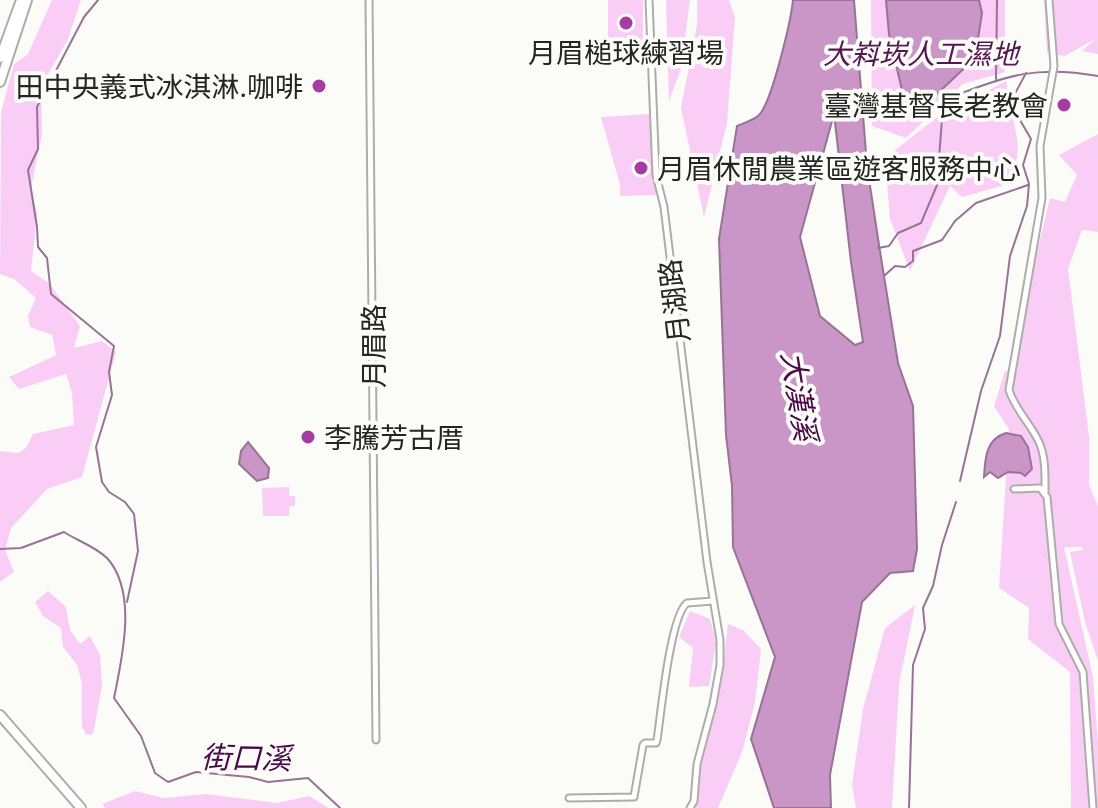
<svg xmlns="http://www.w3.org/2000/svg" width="1098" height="808" font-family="'IBM Plex Serif','Noto Sans TC',serif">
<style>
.green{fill:#f9cdf6}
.water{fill:#ca95c7;stroke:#987396;stroke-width:2;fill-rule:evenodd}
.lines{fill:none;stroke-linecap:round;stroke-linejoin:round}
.stream{stroke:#987396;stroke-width:2}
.minor-casing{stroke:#adaeaa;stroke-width:9}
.primary-casing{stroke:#adaeaa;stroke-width:12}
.minor{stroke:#fff;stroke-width:5}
.primary{stroke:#fff;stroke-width:8}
.poi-dot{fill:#a33da2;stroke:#fbfcf8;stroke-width:3}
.labels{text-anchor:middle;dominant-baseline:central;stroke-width:8;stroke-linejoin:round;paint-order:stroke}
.poi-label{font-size:28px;fill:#252524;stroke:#fbfcf8;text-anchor:end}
.park-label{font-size:28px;font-style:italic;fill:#551754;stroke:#fbfcf8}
.street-label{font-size:28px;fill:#252524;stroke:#fbfcf8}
.water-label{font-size:30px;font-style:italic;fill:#490848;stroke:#fbfcf8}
</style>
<rect width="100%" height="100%" fill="#fbfcf8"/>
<path class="green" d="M52,0H81L68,39L41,87L42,134L31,188L37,215L31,271L49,283L80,326L74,348L102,341L116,352L82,477L47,489L11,528L5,550L14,572L0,582V451L18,453L26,448L33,434L74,425L72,393L66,374L19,389L9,377L56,355L52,335L30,327L28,316L36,298L14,279L0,274L1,112L14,64L28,54Z
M608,0H643V46L608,47Z
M666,0H690L681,69L669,101Z
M697,0H729L735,17L727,123L704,217L681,108L697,25Z
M871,0H1005V72L963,84L906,138L872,126Z
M1044,0H1098V54L1082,51L1095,39L1065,56L1047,53Z
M1006,81L1018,144L1015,182L962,197L950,186L910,271L890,219L885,158L936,118Z
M650,114L657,195L620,196V185L601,117Z
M1098,134V232L1082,230L1068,269L1089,437V485L1098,506V661L1085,622L1070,552L1083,550L1082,547H1064L1093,677L1098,743V808H1071L1070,672L1028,639L1029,608L999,588L1009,429L994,406L1005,371H1018L1016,364L1030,282L1050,198L1065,202L1077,175L1059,155Z
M289,487V496H295V506H289V516H263L262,488Z
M48,591L66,607L70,630L80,644L90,636L100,655L102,686L93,734L86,735L82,726V683L77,665L63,647L61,628L43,616L35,602Z
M915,605L899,684L892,808H856L852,785L863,709L885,628Z
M690,611L710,619L716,643L709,686L689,687L693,648L679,637Z
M728,624L743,630L761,649L755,703L742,752L718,808H696L698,770L721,680Z
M135,791L164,798L206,794L277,803L309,796L329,808H105L102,804Z"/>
<path class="water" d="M793,0H854L867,166L879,245L898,363L913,406L917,549L913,571L890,573L862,602L830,775L831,808H774L751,739L775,657L733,547L732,486L726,435L719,239L737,126C744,123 754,120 759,115C772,102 791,20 793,0ZM834,114L851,262L863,342L855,345L820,316L800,237Z
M886,0H979L982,13L975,58L920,110L908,106L904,99L889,34Z
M1006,433L1021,436L1028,447L1032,469L1025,476L1021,473L1008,472L998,478L990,472L984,477C985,458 986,439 1006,433Z
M248,442L269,468L268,478L257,481L239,464L241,451Z"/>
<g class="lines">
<path class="stream" d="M98,0L84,17L37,107L38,149L28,170L37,227L38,247L47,258L51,294L114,346L109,372L112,395L96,447L102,482L109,492L125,502L134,514L138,551L127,602
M996,79L997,0
M878,248L889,246L898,233L921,223L937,185L942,119L952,97C1007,75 1038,65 1098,76
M884,276L895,266L905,267L913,261V251L942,240L955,221L976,203L1028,185
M960,481L981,391L1000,336L1010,256L1027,206L1029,184L1023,165L1031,139L1010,103L1026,73
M0,549L21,548L64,532C76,540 96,547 107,558C138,592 122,658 114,698L141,736L155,773L168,782L196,772L249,777L268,782L308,778L340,808
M909,808L913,665L925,629L923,608L933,586L942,545L956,502"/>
<defs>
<path id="minor" d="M369,0L376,740
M649,0L656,175L664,207L707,562L720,640V665L713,704L697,764L694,801L690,808
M1014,489L1040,488L1047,497L1059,624L1083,672L1093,808
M1045,492C1045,475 1046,456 1038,440C1029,422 1015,409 1009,390L1042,198L1040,146L1054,66L1049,0
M569,798L634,797L643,745L645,743H656L657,740C661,714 670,616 687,603L713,601"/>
<path id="primary" d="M0,58L21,0
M0,82L27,0
M0,715L81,808"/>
</defs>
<use href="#minor" class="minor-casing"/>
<use href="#primary" class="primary-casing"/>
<use href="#minor" class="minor"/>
<use href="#primary" class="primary"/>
</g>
<g class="poi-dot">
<circle cx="626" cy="23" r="8"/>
<circle cx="319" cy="86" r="8"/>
<circle cx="1064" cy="105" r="8"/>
<circle cx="641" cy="168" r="8"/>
<circle cx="308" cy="437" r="8"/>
</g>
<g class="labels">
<g class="poi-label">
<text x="626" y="52" text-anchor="middle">月眉槌球練習場</text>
<text x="303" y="86">田中央義式冰淇淋.咖啡</text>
<text x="1048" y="105">臺灣基督長老教會</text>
<text x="657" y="168" text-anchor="start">月眉休閒農業區遊客服務中心</text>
<text x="324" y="437" text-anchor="start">李騰芳古厝</text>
</g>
<g class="park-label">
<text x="921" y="53">大嵙崁人工濕地</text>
</g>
<g class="street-label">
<text transform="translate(674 301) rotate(-97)">月湖路</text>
<text transform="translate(373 346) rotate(-90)">月眉路</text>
</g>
<g class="water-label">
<text transform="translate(800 396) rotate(81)">大漢溪</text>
<text transform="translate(246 757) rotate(1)">街口溪</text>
</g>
</g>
</svg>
